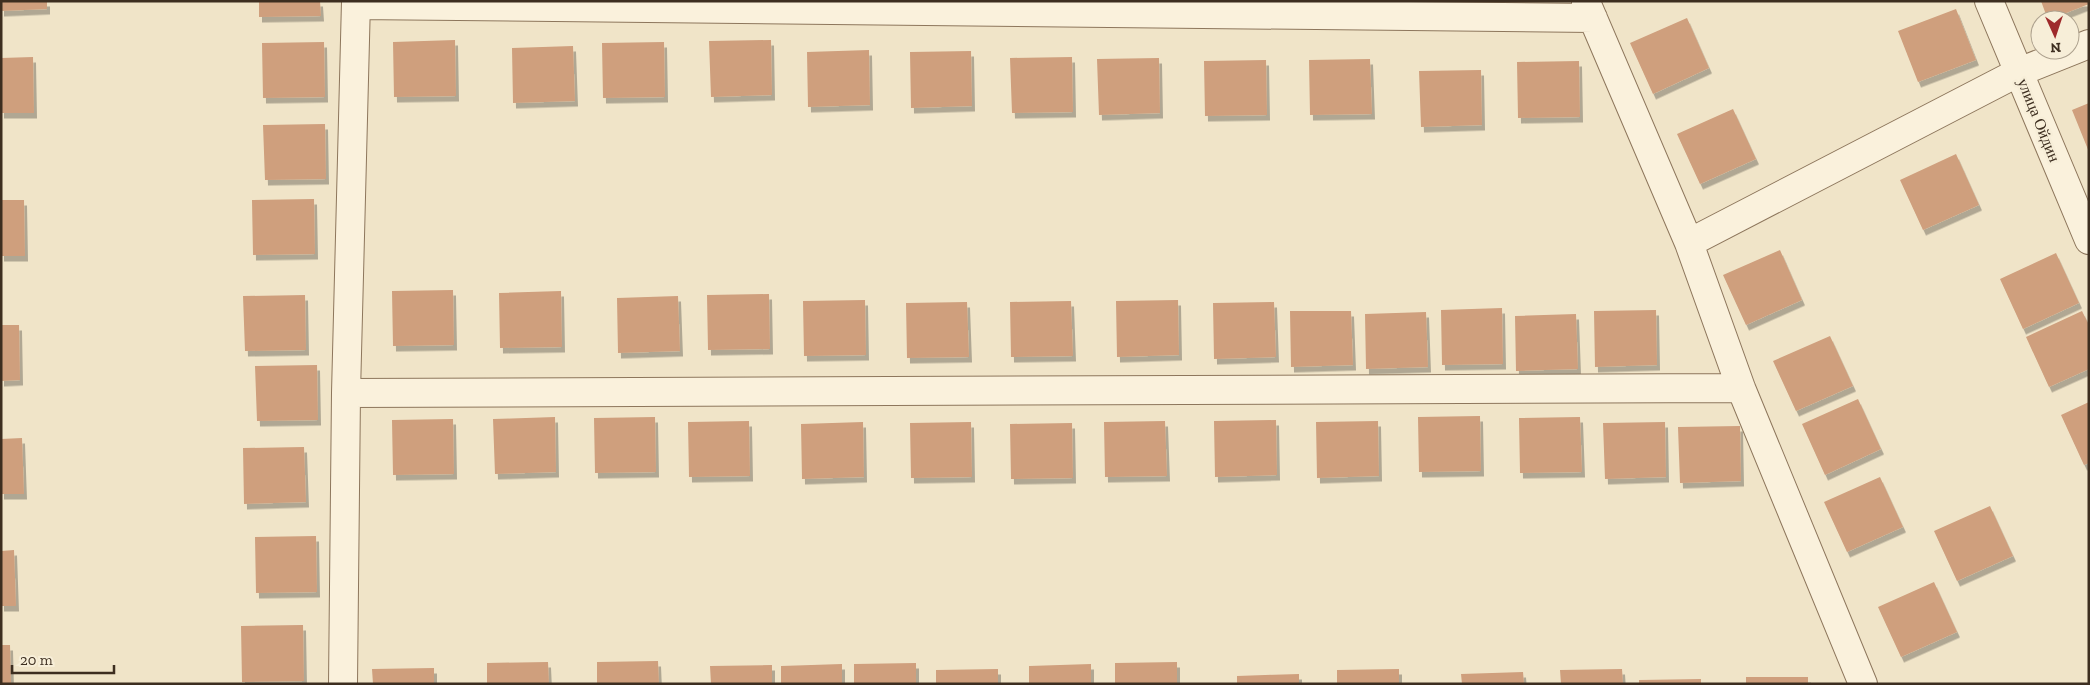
<svg xmlns="http://www.w3.org/2000/svg" width="2090" height="685" font-family="'Zilla Slab',serif">
<style>
.building{fill:#cf9f7d;filter:url(#shadow)}
.lines{fill:none;stroke-linecap:round;stroke-linejoin:round}
.minor-casing{stroke:#8d765c;stroke-width:30}
.minor{stroke:#faf1dc;stroke-width:28}
.labels{text-anchor:middle;dominant-baseline:central;stroke-width:5;stroke-linejoin:round;paint-order:stroke}
.street-label{font-size:16px;fill:#3d2e20;stroke:#f7eed8}
</style>
<defs>
<filter id="shadow"><feDropShadow dx="3" dy="5.5" stdDeviation="0" flood-color="#0004"/></filter>
</defs>
<rect width="100%" height="100%" fill="#f0e4c8"/>
<path class="building" d="M1,1H47V9L1,11Z
M259,1H320L321,16L259,17Z
M2041,1H2089V4L2048,20Z
M1956,9L1976,60L1918,82L1898,31Z
M1687,18L1709,68L1653,94L1630,43Z
M455,40L456,96L394,97L393,42Z
M771,40L772,95L711,97L709,41Z
M324,42L325,97L263,98L262,43Z
M664,42L665,97L603,98L602,43Z
M573,46L575,101L513,103L512,48Z
M869,50L870,105L808,107L807,52Z
M971,51L972,106L911,108L910,52Z
M33,57L34,113H1V58Z
M1072,57L1073,112L1012,113L1010,58Z
M1159,58L1160,113L1099,115L1097,59Z
M1370,59L1372,114L1310,115L1309,60Z
M1266,60L1267,115L1205,116L1204,61Z
M1579,61L1580,117L1518,118L1517,62Z
M1481,70L1482,125L1421,127L1419,71Z
M2089,103V152L2072,110Z
M1733,109L1756,159L1700,184L1677,134Z
M325,124L326,179L265,180L263,125Z
M1956,154L1979,205L1923,230L1900,180Z
M314,199L315,254L253,255L252,200Z
M1,200H24L25,256H1Z
M1780,250L1802,300L1746,325L1723,275Z
M2056,253L2079,303L2023,329L2000,279Z
M453,290L454,345L393,346L392,291Z
M561,291L562,347L500,348L499,293Z
M769,294L770,349L708,350L707,295Z
M305,295L306,350L245,351L243,296Z
M678,296L680,351L618,353L617,298Z
M865,300L866,355L804,356L803,301Z
M1178,300L1179,355L1117,357L1116,301Z
M1071,301L1073,356L1011,357L1010,302Z
M967,302L969,357L907,358L906,303Z
M1274,302L1276,357L1214,359L1213,303Z
M1502,308L1503,364L1442,365L1441,310Z
M1656,310L1657,365L1595,367L1594,311Z
M1290,311H1351L1353,365L1291,367Z
M2082,311L2089,325V369L2049,387L2026,337Z
M1426,312L1428,367L1366,369L1365,314Z
M1576,314L1578,369L1516,371L1515,316Z
M1,325H19L20,380L1,381Z
M1830,336L1853,386L1796,411L1773,361Z
M317,365L318,420L257,421L255,366Z
M1858,399L1881,449L1825,475L1802,424Z
M2089,402V463L2084,465L2061,415Z
M1480,416L1481,471L1419,472L1418,417Z
M555,417L556,472L495,474L493,419Z
M655,417L656,472L595,473L594,418Z
M1580,417L1582,472L1520,473L1519,418Z
M453,419L454,474L393,475L392,420Z
M1276,420L1277,475L1215,477L1214,421Z
M749,421L750,476L689,477L688,422Z
M1165,421L1167,476L1105,477L1104,422Z
M1378,421L1379,476L1317,478L1316,422Z
M863,422L864,477L802,479L801,424Z
M971,422L972,477L911,478L910,423Z
M1665,422L1666,477L1605,479L1603,423Z
M1072,423L1073,478L1011,479L1010,424Z
M1740,426L1741,481L1680,483L1678,427Z
M22,438L24,494H1V439Z
M304,447L306,502L244,504L243,448Z
M1880,477L1903,527L1847,552L1824,502Z
M1990,506L2013,556L1957,581L1934,531Z
M316,536L317,592L256,593L255,537Z
M14,550L16,606H1V551Z
M1934,582L1957,632L1901,657L1878,607Z
M303,625L304,681L242,682L241,626Z
M1,645H10L11,684H1Z
M658,661L659,684H597V662Z
M548,662L549,684H487V663Z
M1177,662V684H1115V663Z
M916,663V684H854V664Z
M842,664V684H781V666Z
M1091,664V684H1029V666Z
M772,665V684H711L710,666Z
M434,668V684H373L372,669Z
M998,669V684H936V670Z
M1399,669V684H1337V670Z
M1622,669L1623,684H1561L1560,670Z
M1523,672L1524,684H1462L1461,674Z
M1299,674V684H1237V676Z
M1746,677H1808V684H1746Z
M1701,679V684H1639V680Z"/>
<g class="lines">
<defs>
<path id="minor" d="M1989,1L2089,240
M1586,2L1689,243L1741,388L1863,684
M356,5L1593,18
M1689,243L2019,72L2089,44
M346,393L1741,388
M343,684L346,393L356,1"/>
</defs>
<use href="#minor" class="minor-casing"/>
<use href="#minor" class="minor"/>
</g>
<g class="labels">
<g class="street-label">
<text transform="translate(2039 120) rotate(68)">улица Ойдин</text>
</g>
</g>
<rect width="2090" height="685" fill="none" stroke="#3d2e20" stroke-width="5"/>
<g transform="translate(2055 35) rotate(177)"><circle r="24" fill="#f7eed8" stroke="#ada18e"/>
<path d="M0-4L9 19L0 12L-9 19Z" fill="#9e2a2b"/>
<text y="-8" font-size="14" font-weight="bold" text-anchor="middle" fill="#3d2e20">N</text>
</g>
<path d="M12 665v8h102v-8" fill="none" stroke="#3d2e20" stroke-width="2.5"/>
<text x="20" y="665" font-size="15" fill="#3d2e20" stroke="#f7eed8" stroke-width="4" paint-order="stroke">20 m</text>
</svg>
